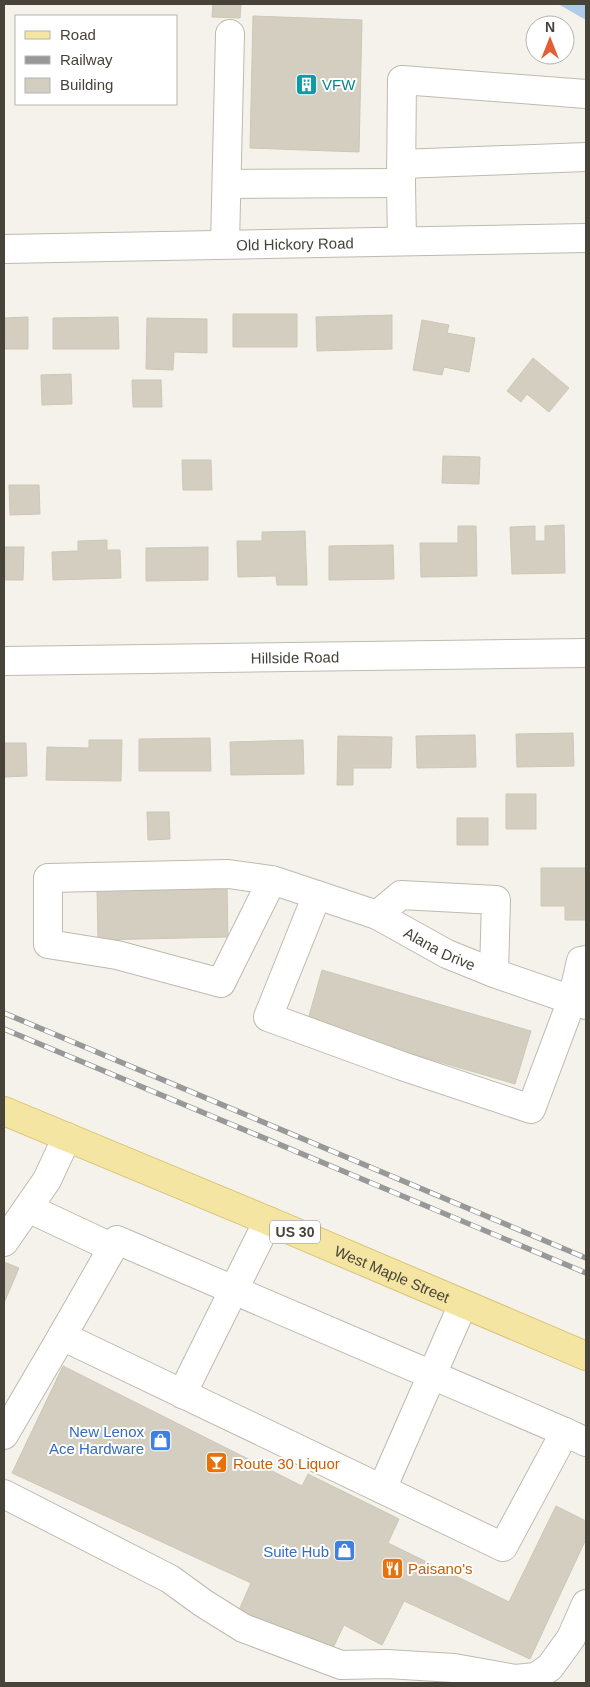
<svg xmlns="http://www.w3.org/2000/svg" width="590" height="1687" font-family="Arial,sans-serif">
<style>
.water{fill:#aecbe9}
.building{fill:#d4cec1;stroke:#cec7b5}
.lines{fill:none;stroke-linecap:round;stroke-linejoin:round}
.minor-casing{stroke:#bebaae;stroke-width:30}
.major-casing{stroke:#d8c475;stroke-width:30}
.minor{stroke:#fff;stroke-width:28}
.major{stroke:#f4e5a3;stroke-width:28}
.rail-casing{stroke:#989898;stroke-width:5.5}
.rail{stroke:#fff;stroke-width:4;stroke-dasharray:11;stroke-linecap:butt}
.labels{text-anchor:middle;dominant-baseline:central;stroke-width:4;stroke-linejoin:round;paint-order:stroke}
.shield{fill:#fff;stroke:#7e7b74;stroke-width:1}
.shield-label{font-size:14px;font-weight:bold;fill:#474339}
.culture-label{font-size:15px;fill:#0d838f;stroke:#fff;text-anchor:start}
.street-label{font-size:15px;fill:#474339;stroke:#fff}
.shop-label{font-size:15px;fill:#366cbe;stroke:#fff;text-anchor:end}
.food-label{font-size:15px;fill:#c56008;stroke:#fff;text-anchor:start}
</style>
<rect width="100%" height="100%" fill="#f4f2eb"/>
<path class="water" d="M558,4H586V20Z"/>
<path class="building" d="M213,4H241L240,18L212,17Z
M253,16L362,20L359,152L250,148Z
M233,314H297V347H233Z
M392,315V349L317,351L316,317Z
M28,317V349H4V318Z
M118,317L119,349H53V318Z
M147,318L207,319V353L174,352L173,370L146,369Z
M422,320L449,325L447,333L475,338L469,372L444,367L442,375L413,370Z
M533,358L569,388L549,412L527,394L521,402L507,391Z
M71,374L72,404L42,405L41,375Z
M132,380H161L162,407H133Z
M443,456L480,457L479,484L442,483Z
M182,460H211L212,490H183Z
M9,485H39L40,514L10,515Z
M564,525L565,573L512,574L510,527L535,526V541H545V526Z
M458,526H476L477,576L421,577L420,543H458Z
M305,531L307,585H277L276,576L238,577L237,541H262V532Z
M107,540V550H120L121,578L53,580L52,552L78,551V541Z
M393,545L394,579L329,580V546Z
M4,547H24L23,580H4Z
M208,547V580L146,581V548Z
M573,733L574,766L517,767L516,734Z
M475,735L476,767L417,768L416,736Z
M338,736L392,737L391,768H353V785H337Z
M210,738L211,771H139V739Z
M89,740H122L121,781L46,780L47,747L89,748Z
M303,740L304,774L231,775L230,742Z
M4,743H26L27,776L4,777Z
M506,794H536V829H506Z
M147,812H169L170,839L148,840Z
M457,818H488V845H457Z
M541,868H586V920H565V906H541Z
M227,886L228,937L98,940L97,889Z
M322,970L531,1031L515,1084L307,1023Z
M4,1262L19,1268L4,1303Z
M63,1366L302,1486L308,1474L399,1519L388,1543L509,1602L556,1506L586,1521V1539L530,1659L404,1601L382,1645L344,1625L331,1652L239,1610L251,1583L12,1473Z"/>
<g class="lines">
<defs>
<g id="minor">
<path d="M401,164L586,157"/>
<path d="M227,184L401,183"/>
<path d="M402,241L401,183L402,80L586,94"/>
<path d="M225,244L230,34"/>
<path id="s1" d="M4,249L586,238"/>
<path id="s2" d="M4,661L586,653"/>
<path id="s3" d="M272,880L221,983L117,955L48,944V878L228,874L272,880L377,915L447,954L494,973L586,1005"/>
<path d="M317,895L268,1017L402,1066L531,1109L572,1000L581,961L586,960"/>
<path d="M377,915L401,895L496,900L494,973"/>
<path d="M28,1208L113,1248"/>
<path d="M117,1240L565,1432L503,1547L62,1336Z"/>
<path d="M4,1242L47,1180L67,1137"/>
<path d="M182,1394L268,1221"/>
<path d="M565,1432L586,1442"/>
<path d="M4,1435L62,1336"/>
<path d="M382,1489L463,1304"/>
<path d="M4,1494L170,1579L203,1603L243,1628L341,1665L387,1664L454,1668L515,1679L536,1677L550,1667L571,1638L586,1604"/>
</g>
<g id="major">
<path id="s4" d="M4,1111L283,1227L586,1356"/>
</g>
</defs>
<use href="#minor" class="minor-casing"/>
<use href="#major" class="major-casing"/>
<use href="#minor" class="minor"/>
<use href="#major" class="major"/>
<defs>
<path id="rail" d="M4,1013L586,1258
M4,1029L586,1273"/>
</defs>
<use href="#rail" class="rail-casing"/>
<use href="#rail" class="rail"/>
</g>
<defs>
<symbol id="building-square" viewBox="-11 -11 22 22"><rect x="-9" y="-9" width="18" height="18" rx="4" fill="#0f9aa8" stroke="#fff"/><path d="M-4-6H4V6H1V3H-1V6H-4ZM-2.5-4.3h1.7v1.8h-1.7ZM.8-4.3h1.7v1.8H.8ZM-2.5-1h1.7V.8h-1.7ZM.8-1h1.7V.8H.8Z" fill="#fff"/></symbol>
<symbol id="shop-square" viewBox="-11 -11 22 22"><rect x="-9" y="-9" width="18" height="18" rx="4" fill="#3f7fe0" stroke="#fff"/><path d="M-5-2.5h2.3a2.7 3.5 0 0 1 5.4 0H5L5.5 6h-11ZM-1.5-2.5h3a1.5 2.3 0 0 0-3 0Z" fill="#fff"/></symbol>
<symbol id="bar-square" viewBox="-11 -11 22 22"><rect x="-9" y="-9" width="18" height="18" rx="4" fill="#e8710a" stroke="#fff"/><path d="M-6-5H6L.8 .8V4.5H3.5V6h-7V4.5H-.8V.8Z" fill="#fff"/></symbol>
<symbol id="restaurant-square" viewBox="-11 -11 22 22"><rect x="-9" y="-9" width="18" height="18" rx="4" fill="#e8710a" stroke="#fff"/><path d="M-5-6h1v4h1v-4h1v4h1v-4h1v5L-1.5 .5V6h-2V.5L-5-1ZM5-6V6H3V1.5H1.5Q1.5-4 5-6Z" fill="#fff"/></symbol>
</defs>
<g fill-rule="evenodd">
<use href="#building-square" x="294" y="72" width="25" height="25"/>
<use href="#shop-square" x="148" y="1428" width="25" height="25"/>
<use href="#bar-square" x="204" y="1450" width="25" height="25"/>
<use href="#shop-square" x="332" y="1538" width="25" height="25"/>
<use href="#restaurant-square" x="380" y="1556" width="25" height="25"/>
</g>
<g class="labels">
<rect class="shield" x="270" y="1220.5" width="50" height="23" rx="4"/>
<g class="shield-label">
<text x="295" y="1232">US 30</text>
</g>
<g class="culture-label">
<text x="322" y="84">VFW</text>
</g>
<g class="street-label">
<text stroke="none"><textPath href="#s1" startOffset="291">Old Hickory Road</textPath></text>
<text stroke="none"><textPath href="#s2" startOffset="291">Hillside Road</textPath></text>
<text stroke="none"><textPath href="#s3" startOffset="765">Alana Drive</textPath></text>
<text stroke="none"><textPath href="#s4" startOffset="421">West Maple Street</textPath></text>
</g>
<g class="shop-label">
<text x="144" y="1431">New Lenox<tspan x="144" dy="17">Ace Hardware</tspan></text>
<text x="329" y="1551">Suite Hub</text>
</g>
<g class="food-label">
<text x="233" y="1463">Route 30 Liquor</text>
<text x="408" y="1568">Paisano's</text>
</g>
</g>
<rect width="590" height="1687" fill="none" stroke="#474339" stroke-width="10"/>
<rect x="15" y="15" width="162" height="90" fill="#ffffff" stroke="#b5b4b0"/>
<rect x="25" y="31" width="25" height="8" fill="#f4e5a3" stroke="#b5b4b0"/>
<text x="60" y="40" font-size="15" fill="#474339">Road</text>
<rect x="25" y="56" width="25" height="8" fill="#989898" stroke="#b5b4b0"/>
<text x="60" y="65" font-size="15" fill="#474339">Railway</text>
<rect x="25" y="78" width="25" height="15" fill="#d4cec1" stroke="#b5b4b0"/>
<text x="60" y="90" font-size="15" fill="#474339">Building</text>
<g transform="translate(550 40)"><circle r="24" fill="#ffffff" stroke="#b5b4b0"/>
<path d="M0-4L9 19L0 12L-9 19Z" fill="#e35e32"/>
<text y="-8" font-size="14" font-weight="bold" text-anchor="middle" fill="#474339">N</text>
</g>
</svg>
